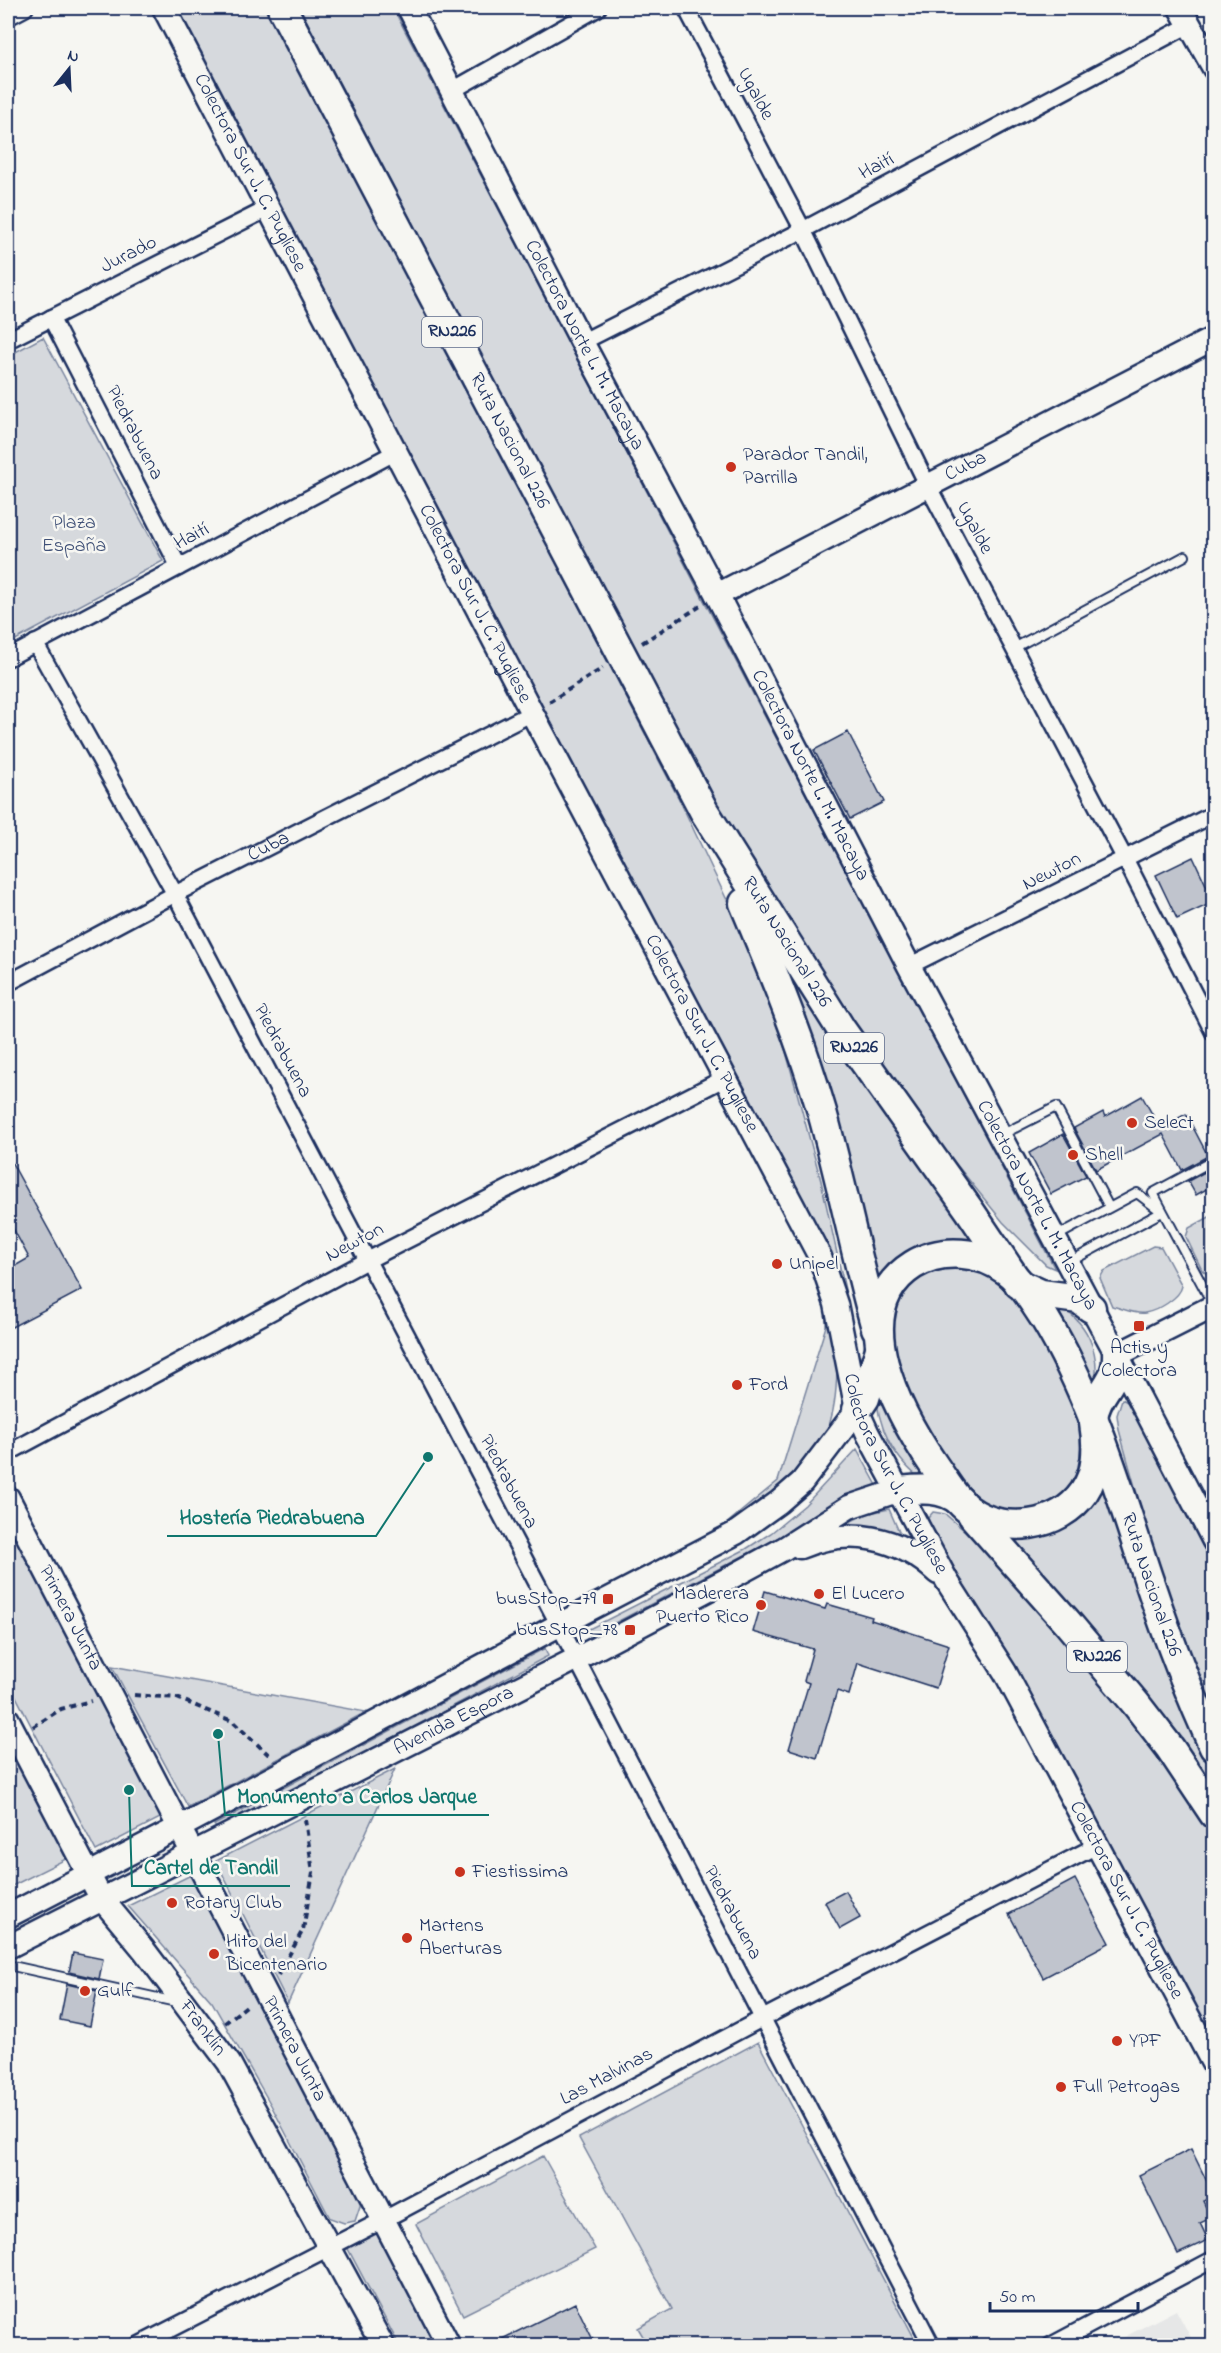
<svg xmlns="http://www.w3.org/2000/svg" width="1221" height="2353" font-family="'Indie Flower',sans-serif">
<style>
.built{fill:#e6e7e7}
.green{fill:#d6d9dd;stroke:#78849e;stroke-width:1.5}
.building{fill:#c0c4cd;stroke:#1b2f5e;stroke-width:1.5}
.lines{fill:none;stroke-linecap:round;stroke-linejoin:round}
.lane-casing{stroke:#1b2f5e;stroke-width:12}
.street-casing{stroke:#1b2f5e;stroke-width:20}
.secondary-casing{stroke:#1b2f5e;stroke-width:27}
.highway-casing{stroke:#1b2f5e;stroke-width:33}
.path{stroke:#1b2f5e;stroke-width:4;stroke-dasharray:6 4.5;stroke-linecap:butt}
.lane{stroke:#f6f6f2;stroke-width:8}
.street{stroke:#f6f6f2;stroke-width:15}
.secondary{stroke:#f6f6f2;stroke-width:22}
.highway{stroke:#f6f6f2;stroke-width:28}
.poi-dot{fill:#c8321e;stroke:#f6f6f2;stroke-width:2}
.labels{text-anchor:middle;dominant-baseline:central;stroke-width:5;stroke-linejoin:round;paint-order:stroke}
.shield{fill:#f6f6f2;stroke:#5d6b8a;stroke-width:1.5}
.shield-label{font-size:18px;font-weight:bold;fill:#1b2f5e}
.street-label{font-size:20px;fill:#1b2f5e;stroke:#f6f6f2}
.poi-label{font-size:20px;fill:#1b2f5e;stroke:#f6f6f2;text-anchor:start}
.park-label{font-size:20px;fill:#405177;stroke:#f6f6f2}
.leader{fill:none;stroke:#0f766e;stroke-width:2}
.callout-dot{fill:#0f766e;stroke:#f6f6f2;stroke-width:2}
.callout-label{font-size:21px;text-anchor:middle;font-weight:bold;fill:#0f766e;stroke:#f6f6f2;stroke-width:5;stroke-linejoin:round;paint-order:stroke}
</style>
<rect width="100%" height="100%" fill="#f6f6f2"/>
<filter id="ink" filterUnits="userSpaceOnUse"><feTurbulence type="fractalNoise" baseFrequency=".0167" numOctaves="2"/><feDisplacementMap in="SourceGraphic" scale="12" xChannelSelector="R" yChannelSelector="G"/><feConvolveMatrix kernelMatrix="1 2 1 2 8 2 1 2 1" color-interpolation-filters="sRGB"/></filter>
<g filter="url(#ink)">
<path class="built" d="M1176,2310L1195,2345H1109Z"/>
<path class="green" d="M173,8H268L680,801L744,936L786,1052L821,1181L846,1294L838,1272L725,1063Z
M300,8H393L1055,1269L1046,1265L1003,1222L943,1148L886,1069L837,998L718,807Z
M43,337L163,561L8,644V356Z
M777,946C798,981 818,1017 840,1051C884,1117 932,1180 981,1242C934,1237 897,1247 873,1291Z
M1213,1215L1214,1278H1212L1202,1270L1186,1237L1189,1228Z
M1153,1246L1161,1247L1182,1286C1180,1298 1157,1311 1145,1313C1136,1315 1121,1308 1112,1306L1100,1278L1104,1271Z
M955,1264L993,1275L1006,1288L1026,1312L1062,1375L1085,1435V1457L1074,1485L1050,1505L1020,1515L980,1503L961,1484L919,1418L897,1363L890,1335L897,1299L922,1275Z
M1056,1305C1087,1320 1100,1351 1095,1384Z
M826,1313C836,1325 837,1347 837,1362C837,1382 836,1403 830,1422C821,1448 777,1493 754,1508C745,1514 735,1519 726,1524L778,1481L826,1326Z
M876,1384L923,1471L928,1484C894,1462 875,1425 876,1384Z
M1122,1399L1129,1403L1213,1566V1721L1160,1575L1119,1430L1117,1415Z
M857,1449L879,1489L808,1522L590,1636L587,1630L746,1549L771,1533L805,1505Z
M1108,1478L1194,1727L1213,1774V1796L1007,1540C1036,1539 1069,1534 1088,1510C1096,1500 1102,1489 1108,1478Z
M889,1509L900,1534L869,1528H838L865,1514Z
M933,1512L945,1514L985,1548L1038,1605L1162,1757L1213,1835V2054L932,1531L928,1518Z
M8,1520L162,1817L96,1851L8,1681Z
M545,1648L548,1656L218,1830L214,1825Z
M112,1666L366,1712L188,1807Z
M8,1740L68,1858L8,1888Z
M395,1769L288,2003L216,1861Z
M193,1874L362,2200L355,2221L344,2223L330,2218L271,2105L212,2002L128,1906Z
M758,2042L918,2345H648L638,2328L672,2309L579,2138Z
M543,2156L595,2249L463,2315L416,2224Z
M378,2231L439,2345H399L347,2247Z"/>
<path class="building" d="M848,732L884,802L850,819L814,750Z
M1193,857L1214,902L1177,919L1156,875Z
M1142,1096L1160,1128L1186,1114L1208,1156L1182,1170L1163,1134L1096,1170L1074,1128L1103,1112L1105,1117Z
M1063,1134L1086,1176L1051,1194L1029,1153Z
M8,1156L82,1290L8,1329V1270L29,1258L8,1219Z
M1214,1167V1185L1196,1195L1188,1181Z
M765,1591L825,1609L827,1604L872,1617L871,1620L949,1645L936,1688L858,1663L849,1695L837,1691L817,1758L789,1749L809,1683L804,1681L813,1649L753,1632Z
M1075,1879L1109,1943L1043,1978L1009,1914Z
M846,1891L860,1918L840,1929L825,1902Z
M73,1953L103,1959L99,1979L69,1972Z
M67,1984L97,1991L90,2026L60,2020Z
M1191,2149L1214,2196L1203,2201L1211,2218L1200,2223L1208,2240L1178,2254L1139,2175Z
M575,2303L596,2346H488Z"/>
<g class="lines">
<defs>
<path id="lane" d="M1014,648L1185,556
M1001,1135L1056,1107L1109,1207
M1055,1237L1137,1193L1162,1212L1071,1261
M1213,1305L1153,1193L1214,1160
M8,1965L176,2002"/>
<g id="street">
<path d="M686,8L803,230L928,486L1125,859L1214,1033"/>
<path d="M8,17L25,8"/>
<path d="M453,90L598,8"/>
<path d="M51,318L179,567"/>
<path d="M8,340L269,208"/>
<path d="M582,342L803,230L1189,25"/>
<path d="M35,643L175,894L559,1625L932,2346"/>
<path d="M8,658L396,452"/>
<path d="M909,966L1214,814"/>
<path id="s1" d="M8,983L175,894L532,713"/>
<path d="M8,1453L368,1260L725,1078"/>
<path d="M137,2346L383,2220L763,2018L1096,1846"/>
<path d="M1050,2346L1214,2259"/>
</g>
<g id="secondary">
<path id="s2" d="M164,8L532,713L820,1257L836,1304L857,1410L868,1434L947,1581L1005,1672L1214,2065"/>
<path id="s3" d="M409,8L582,342L717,595L909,966L1117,1355L1214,1541"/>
<path d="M1180,8L1214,68"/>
<path id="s4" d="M717,595L1214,338"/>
<path d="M1117,1355L1214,1306"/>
<path id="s5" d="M8,1498L449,2346"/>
<path d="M800,1547C849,1527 899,1536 938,1573"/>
<path id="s6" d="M8,1720L101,1898L144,1950L229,2063L383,2346"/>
<path d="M8,1916L178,1828L559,1625L736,1533L779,1502L802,1482L857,1410"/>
<path id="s7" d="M8,1947L576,1659L728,1579L785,1548L849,1507L897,1491"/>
</g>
<g id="highway">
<path id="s8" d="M282,8L704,811L841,1029L970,1211L1015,1278"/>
<path d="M744,903C773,972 801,1040 822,1112C842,1183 856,1257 876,1328"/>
<path d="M1019,1284L1041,1294L1079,1299L1091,1308"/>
<path d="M857,1410L865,1398L880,1349"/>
<path d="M1093,1418C1096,1392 1119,1382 1117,1355"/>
<path id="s9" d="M1094,1423C1098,1447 1098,1471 1084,1492C1059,1528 1003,1535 969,1510C955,1500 945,1481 935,1467C900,1416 841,1310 913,1265C942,1247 981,1251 1007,1271C1023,1283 1034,1303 1045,1319C1094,1400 1119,1492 1149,1581C1168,1638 1189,1693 1214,1747"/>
<path d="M897,1491C919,1489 941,1486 960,1501"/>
<path d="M973,1516L1067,1622L1136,1704L1170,1748L1214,1814"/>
</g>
</defs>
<use href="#lane" class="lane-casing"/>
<use href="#street" class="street-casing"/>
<use href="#secondary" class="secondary-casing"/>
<use href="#highway" class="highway-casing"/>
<path class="path" d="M642,643L702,605
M549,702L603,668
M134,1695L177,1698L232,1721L270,1756
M33,1727L61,1709L91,1701
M278,1975L303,1930L313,1872L305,1820
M225,2023L249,2004"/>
<use href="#lane" class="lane"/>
<use href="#street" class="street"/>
<use href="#secondary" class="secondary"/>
<use href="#highway" class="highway"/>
</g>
</g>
<g class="poi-dot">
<circle cx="731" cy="467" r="6"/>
<circle cx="1132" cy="1123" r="6"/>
<circle cx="1073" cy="1155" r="6"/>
<circle cx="777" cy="1264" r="6"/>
<rect x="1133" y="1320" width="12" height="12" rx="3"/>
<circle cx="737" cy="1385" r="6"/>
<circle cx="819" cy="1594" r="6"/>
<rect x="602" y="1593" width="12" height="12" rx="3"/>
<circle cx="761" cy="1605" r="6"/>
<rect x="624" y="1624" width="12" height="12" rx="3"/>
<circle cx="460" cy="1872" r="6"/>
<circle cx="172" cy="1903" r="6"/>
<circle cx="407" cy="1938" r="6"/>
<circle cx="214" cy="1954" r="6"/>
<circle cx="85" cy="1991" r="6"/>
<circle cx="1117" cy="2041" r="6"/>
<circle cx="1061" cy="2087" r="6"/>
</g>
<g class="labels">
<g class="shield">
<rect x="422" y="317" width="60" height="30" rx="4.5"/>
<rect x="824" y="1033" width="60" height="30" rx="4.5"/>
<rect x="1067" y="1642" width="60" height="30" rx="4.5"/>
</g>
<g class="shield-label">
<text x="452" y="332">RN226</text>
<text x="854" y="1048">RN226</text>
<text x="1097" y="1657">RN226</text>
</g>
<g class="street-label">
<text transform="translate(755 94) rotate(62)">Ugalde</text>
<text transform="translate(877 167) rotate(-28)">Haití</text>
<text stroke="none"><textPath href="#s2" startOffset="186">Colectora Sur J. C. Pugliese</textPath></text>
<text transform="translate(129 255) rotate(-27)">Jurado</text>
<text stroke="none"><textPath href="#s3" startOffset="380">Colectora Norte L. M. Macaya</textPath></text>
<text transform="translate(134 433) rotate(63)">Piedrabuena</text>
<text stroke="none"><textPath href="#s8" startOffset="489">Ruta Nacional 226</textPath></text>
<text stroke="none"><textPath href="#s4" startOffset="280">Cuba</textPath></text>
<text transform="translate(974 528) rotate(62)">Ugalde</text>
<text transform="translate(192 537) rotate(-28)">Haití</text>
<text stroke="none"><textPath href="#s2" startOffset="672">Colectora Sur J. C. Pugliese</textPath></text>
<text stroke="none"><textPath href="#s3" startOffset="866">Colectora Norte L. M. Macaya</textPath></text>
<text stroke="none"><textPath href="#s1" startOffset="294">Cuba</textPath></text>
<text transform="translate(1052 872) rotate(-27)">Newton</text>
<text stroke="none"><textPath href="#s8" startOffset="1062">Ruta Nacional 226</textPath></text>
<text stroke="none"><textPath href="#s2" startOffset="1158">Colectora Sur J. C. Pugliese</textPath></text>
<text transform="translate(282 1051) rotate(62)">Piedrabuena</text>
<text stroke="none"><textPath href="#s3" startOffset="1352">Colectora Norte L. M. Macaya</textPath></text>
<text transform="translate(355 1243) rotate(-28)">Newton</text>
<text stroke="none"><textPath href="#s2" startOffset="1642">Colectora Sur J. C. Pugliese</textPath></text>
<text transform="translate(508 1482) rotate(62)">Piedrabuena</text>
<text stroke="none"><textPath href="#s9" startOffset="930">Ruta Nacional 226</textPath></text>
<text stroke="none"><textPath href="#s5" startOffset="135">Primera Junta</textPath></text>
<text stroke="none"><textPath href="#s7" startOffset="500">Avenida Espora</textPath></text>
<text stroke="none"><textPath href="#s2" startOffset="2128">Colectora Sur J. C. Pugliese</textPath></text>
<text transform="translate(732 1913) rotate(62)">Piedrabuena</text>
<text stroke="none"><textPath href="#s6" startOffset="366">Franklin</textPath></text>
<text stroke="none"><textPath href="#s5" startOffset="621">Primera Junta</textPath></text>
<text transform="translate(607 2077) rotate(-28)">Las Malvinas</text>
</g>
<g class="poi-label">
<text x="743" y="455">Parador Tandil,<tspan x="743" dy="23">Parrilla</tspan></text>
<text x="1144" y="1123">Select</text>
<text x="1085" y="1155">Shell</text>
<text x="789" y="1264">Unipel</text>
<text x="1139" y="1348" text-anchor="middle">Actis y<tspan x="1139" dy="23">Colectora</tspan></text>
<text x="749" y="1385">Ford</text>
<text x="749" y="1594" text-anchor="end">Maderera<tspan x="749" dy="23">Puerto Rico</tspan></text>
<text x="831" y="1594">El Lucero</text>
<text x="596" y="1599" text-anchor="end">busStop_79</text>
<text x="618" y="1630" text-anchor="end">busStop_78</text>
<text x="472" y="1872">Fiestissima</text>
<text x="184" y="1903">Rotary Club</text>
<text x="419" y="1926">Martens<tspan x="419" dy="23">Aberturas</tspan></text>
<text x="226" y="1942">Hito del<tspan x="226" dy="23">Bicentenario</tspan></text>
<text x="97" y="1991">Gulf</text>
<text x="1129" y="2041">YPF</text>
<text x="1073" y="2087">Full Petrogas</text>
</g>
<g class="park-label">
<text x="74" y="523">Plaza<tspan x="74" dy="23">España</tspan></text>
</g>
</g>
<path class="leader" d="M428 1457L376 1536H167M218 1734L225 1815H489M129 1790L132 1886H290"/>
<g class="callout-dot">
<circle cx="428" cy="1457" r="6"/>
<circle cx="218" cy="1734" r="6"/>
<circle cx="129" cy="1790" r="6"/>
</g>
<g class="callout-label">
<text x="272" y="1524">Hostería Piedrabuena</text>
<text x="357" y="1803">Monumento a Carlos Jarque</text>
<text x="211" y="1874">Cartel de Tandil</text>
</g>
<rect width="1221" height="2353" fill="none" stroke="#f6f6f2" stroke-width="30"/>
<rect x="15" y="15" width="1191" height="2323" fill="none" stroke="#1b2f5e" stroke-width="2" filter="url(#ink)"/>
<g transform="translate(69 69) rotate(18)" stroke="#f6f6f2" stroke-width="4.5" paint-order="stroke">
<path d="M0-4.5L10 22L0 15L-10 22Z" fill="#1b2f5e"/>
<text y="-9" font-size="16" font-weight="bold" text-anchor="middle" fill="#1b2f5e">N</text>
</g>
<path d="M990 2302v9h148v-9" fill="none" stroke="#1b2f5e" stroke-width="3"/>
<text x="999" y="2302" font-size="18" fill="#1b2f5e" stroke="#f6f6f2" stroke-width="4.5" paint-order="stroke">50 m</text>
</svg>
